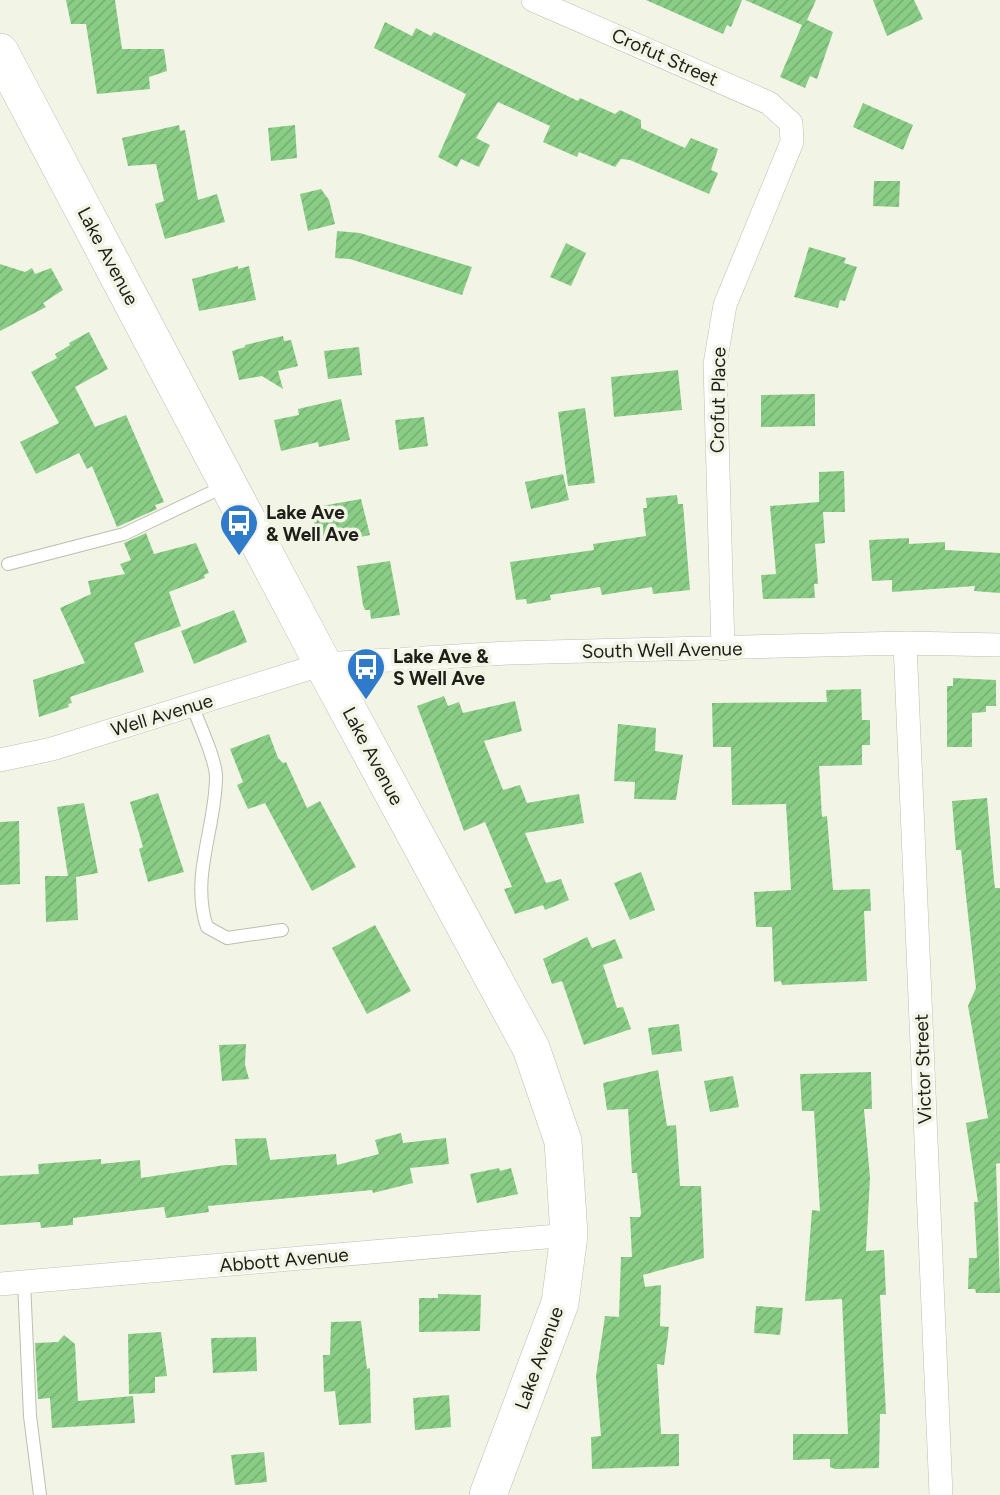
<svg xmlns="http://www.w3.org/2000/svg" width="1000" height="1495" font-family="Figtree,sans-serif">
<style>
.building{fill:url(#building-hatch)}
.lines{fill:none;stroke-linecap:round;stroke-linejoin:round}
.lane-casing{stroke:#bcbfb0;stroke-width:14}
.street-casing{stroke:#bcbfb0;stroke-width:24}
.primary-casing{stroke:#bcbfb0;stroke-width:38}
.lane{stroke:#fff;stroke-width:12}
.street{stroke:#fff;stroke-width:23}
.primary{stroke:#fff;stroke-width:37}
.labels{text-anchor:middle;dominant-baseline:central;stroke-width:7;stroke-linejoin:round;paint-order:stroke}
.street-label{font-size:19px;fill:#1e1f19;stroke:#f2f5e5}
.poi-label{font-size:19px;font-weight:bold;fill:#1e1f19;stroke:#f2f5e5;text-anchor:start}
</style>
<defs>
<pattern id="building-hatch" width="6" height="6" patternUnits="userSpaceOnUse" patternTransform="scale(1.75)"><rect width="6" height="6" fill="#8acd86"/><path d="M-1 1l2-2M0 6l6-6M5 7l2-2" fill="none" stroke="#77b073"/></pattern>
</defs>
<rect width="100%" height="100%" fill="#f2f5e5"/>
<path class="building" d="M66,0H115L122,49H164L167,71L149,77L150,89L97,94L86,24H71Z
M646,0H742L731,27L727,25L723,34Z
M745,0H816L807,20L833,32L817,79L810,76L805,88L780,77L802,25Z
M873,0H914L923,19L887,36Z
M385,22L412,36L416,28L431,36L434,32L578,101L580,98L615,114L620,110L641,120V128L685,148L691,138L718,149L711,170L718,173L709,194L630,160L621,159L615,167L579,152L577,157L543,142L550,126L498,102L476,138L490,145L479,167L461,159L457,167L438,157L466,94L374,48Z
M863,103L913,125L903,150L853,127Z
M179,125L180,131L185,130L198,200L217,194L225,222L165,239L155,204L164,201L156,164L128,166L122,138Z
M295,125L297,158L271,161L268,128Z
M874,181H900L899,207L873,206Z
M321,189L329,200L335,224L308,231L300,194Z
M337,231L360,233L472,267L462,295L350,259L335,258Z
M566,243L586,253L571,286L550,277Z
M809,247L846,258L844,263L857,267L845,301L840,300L838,308L794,297Z
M0,264L25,272L32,268L35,274L51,268L63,290L43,303L46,307L0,331Z
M238,266V269L249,266L256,300L199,311L192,279Z
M89,332L108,369L75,387L95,427L126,415L164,502L155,505L157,509L117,527L92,466L87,469L79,453L36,474L20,442L59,423L31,372L57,358L55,354L70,345L69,343Z
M283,336L284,341L291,340L298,366L278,371L283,389L262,376L239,380L232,351L245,347V345Z
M359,347L362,375L328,379L324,351Z
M678,370L682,410L614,417L611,377Z
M815,394V426L761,427V395Z
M341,399L350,440L319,447L318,442L281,451L274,420L299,415L298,409Z
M585,408L595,483L568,486L558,412Z
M424,417L428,446L399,450L395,420Z
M844,471L845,512H823L825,543L815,544L818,584H814L815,598L763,599L761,575L776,574L770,506L819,502V472Z
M563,474L569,500L531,509L525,482Z
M677,495L678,504H683L690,590L653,594L652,587L602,595L600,587L550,595L551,600L527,604L526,599L516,600L510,562L594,550L593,544L646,536L643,508H647L646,498Z
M361,499L370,535L346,540L345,535L317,538L312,512L317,511L316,507Z
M146,533L154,554L196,543L209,573L204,575L205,578L169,592L181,626L134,643L144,672L70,697L72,703L68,704L69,707L39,717L33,680L85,663L60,608L91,594L88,581L125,574L120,564L131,560L124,543Z
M909,538V544L945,542V550L1000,553V593L974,591L975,586L892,592V580L872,581L869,540Z
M390,561L400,615L371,619L370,610H365L363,605L357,566Z
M234,610L247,642L194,664L181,631Z
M953,678L996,680V706H986V712L972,713V747H947V686H953Z
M861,689L862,720H870V745H862V765L819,766L822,817L827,816L833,890L870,889L871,911H864L867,981L782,985L781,981L774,982L772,927H756L754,892L791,890L786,804L732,805L731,747H713L712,703L827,702L826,690Z
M444,696L448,706L459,702L463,713L515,701L522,731L484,741L503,790L520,785L527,803L579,794L584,823L525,833L546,883L561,879L569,900L545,910L543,905L515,914L504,889L512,887L485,822L464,831L417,706Z
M618,724L656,728L655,751L683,755L676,800L634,799L635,782L614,781Z
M269,734L278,758L283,763L286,762L307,808L320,801L356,867L312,891L265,803L248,809L237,785L243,782L230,749Z
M158,793L184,872L148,882L139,849L143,847L130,802Z
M987,798L994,880L995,888H1000V1163L996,1164L1000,1293H976L975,1289H968L969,1258H977L974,1202H978L966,1123L988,1118L968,1006L976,988L961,850H956L952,801Z
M84,803L98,873L76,877L78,920L46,922L45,876H68L57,807Z
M19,821L20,884L0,885V822Z
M641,872L655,910L630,920L614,883Z
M375,925L411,991L367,1014L332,948Z
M587,937L592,948L615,939L623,958L603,965L617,1008L623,1007L631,1029L584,1045L562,981L552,984L543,959Z
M679,1024L682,1051L652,1055L648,1028Z
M246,1044L245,1065L249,1079L222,1081L219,1045Z
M658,1070L667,1126L676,1125L680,1186H701L704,1258L643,1275L645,1287L661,1285L660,1326L669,1327L664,1365L657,1364L661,1434H679V1466L592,1469L591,1437L601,1436L596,1376L605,1316L619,1317L621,1257H632L630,1217H640L641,1213L637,1173H632L628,1109L607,1110L603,1083Z
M871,1072L872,1109H864L870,1178L866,1251L884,1250L886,1295H880L886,1414H880L879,1468L835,1469L830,1467V1459L793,1460V1434H848L842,1299L805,1301L812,1210L820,1211L814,1111H802L800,1074Z
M733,1076L739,1107L710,1112L704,1081Z
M401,1133L403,1143L446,1138L449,1164L410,1168L413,1183L373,1193L372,1190L208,1206L209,1212L166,1218L164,1207L73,1218V1225L41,1228L40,1222L0,1225V1176L39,1174L38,1164L101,1159V1164L140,1160L141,1178L225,1165H237L235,1139L266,1138L270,1160L336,1154L337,1165L379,1154L375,1140Z
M499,1168L500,1171L511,1168L518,1194L477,1203L470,1174Z
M438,1294L481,1295L480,1331L419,1332V1298H438Z
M756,1306L783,1308L780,1335L754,1333Z
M361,1321L367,1369L370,1368L371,1423L339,1425L335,1391L324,1392L323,1355H330L331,1322Z
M161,1332L167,1376L155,1377V1393L129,1394L128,1334Z
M64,1335L75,1344L78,1401L133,1396L135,1423L52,1428L50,1398L38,1399L35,1343L58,1342Z
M256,1337L257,1371L213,1373L211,1338Z
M449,1395L451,1427L415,1430L413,1398Z
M264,1452L267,1482L235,1485L231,1455Z"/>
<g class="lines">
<defs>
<path id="lane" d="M8,564L124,534L225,486
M192,705C199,724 216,759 216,777C216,827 190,877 207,927L227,938L282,930
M24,1282L30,1416L40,1495"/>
<path id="street" d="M533,0L769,103L791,123L792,142L725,305L715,364L723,649
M905,643L941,1495
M0,760L52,749L323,664L508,653L905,643L1000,645
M0,1284L569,1235"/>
<path id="primary" d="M0,52L323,664L531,1048L563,1141L569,1235L560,1303L488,1495"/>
</defs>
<use href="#lane" class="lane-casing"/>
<use href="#street" class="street-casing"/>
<use href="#primary" class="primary-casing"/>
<use href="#lane" class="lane"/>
<use href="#street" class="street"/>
<use href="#primary" class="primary"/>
</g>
<defs>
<symbol id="bus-pin" viewBox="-11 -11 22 30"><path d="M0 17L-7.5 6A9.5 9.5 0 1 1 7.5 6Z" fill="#2f7aca" stroke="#f2f5e5"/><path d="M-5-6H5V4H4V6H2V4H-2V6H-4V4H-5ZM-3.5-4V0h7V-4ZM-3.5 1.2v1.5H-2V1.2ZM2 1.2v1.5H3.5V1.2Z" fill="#fff"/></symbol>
</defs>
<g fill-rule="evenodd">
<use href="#bus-pin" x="217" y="501" width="44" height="60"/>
<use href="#bus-pin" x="344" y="645" width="44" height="60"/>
</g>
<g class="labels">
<g class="street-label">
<text transform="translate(665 57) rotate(24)">Crofut Street</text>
<text transform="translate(108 256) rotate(62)">Lake Avenue</text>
<text transform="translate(718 400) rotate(-89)">Crofut Place</text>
<text transform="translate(662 650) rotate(-1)">South Well Avenue</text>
<text transform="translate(162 715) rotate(-17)">Well Avenue</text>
<text transform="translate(373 756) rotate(62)">Lake Avenue</text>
<text transform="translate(923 1069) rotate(-92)">Victor Street</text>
<text transform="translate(284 1260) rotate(-5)">Abbott Avenue</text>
<text transform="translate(539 1358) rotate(-70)">Lake Avenue</text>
</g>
<g class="poi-label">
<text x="266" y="512">Lake Ave<tspan x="266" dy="22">&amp; Well Ave</tspan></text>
<text x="393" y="656">Lake Ave &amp;<tspan x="393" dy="22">S Well Ave</tspan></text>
</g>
</g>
</svg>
